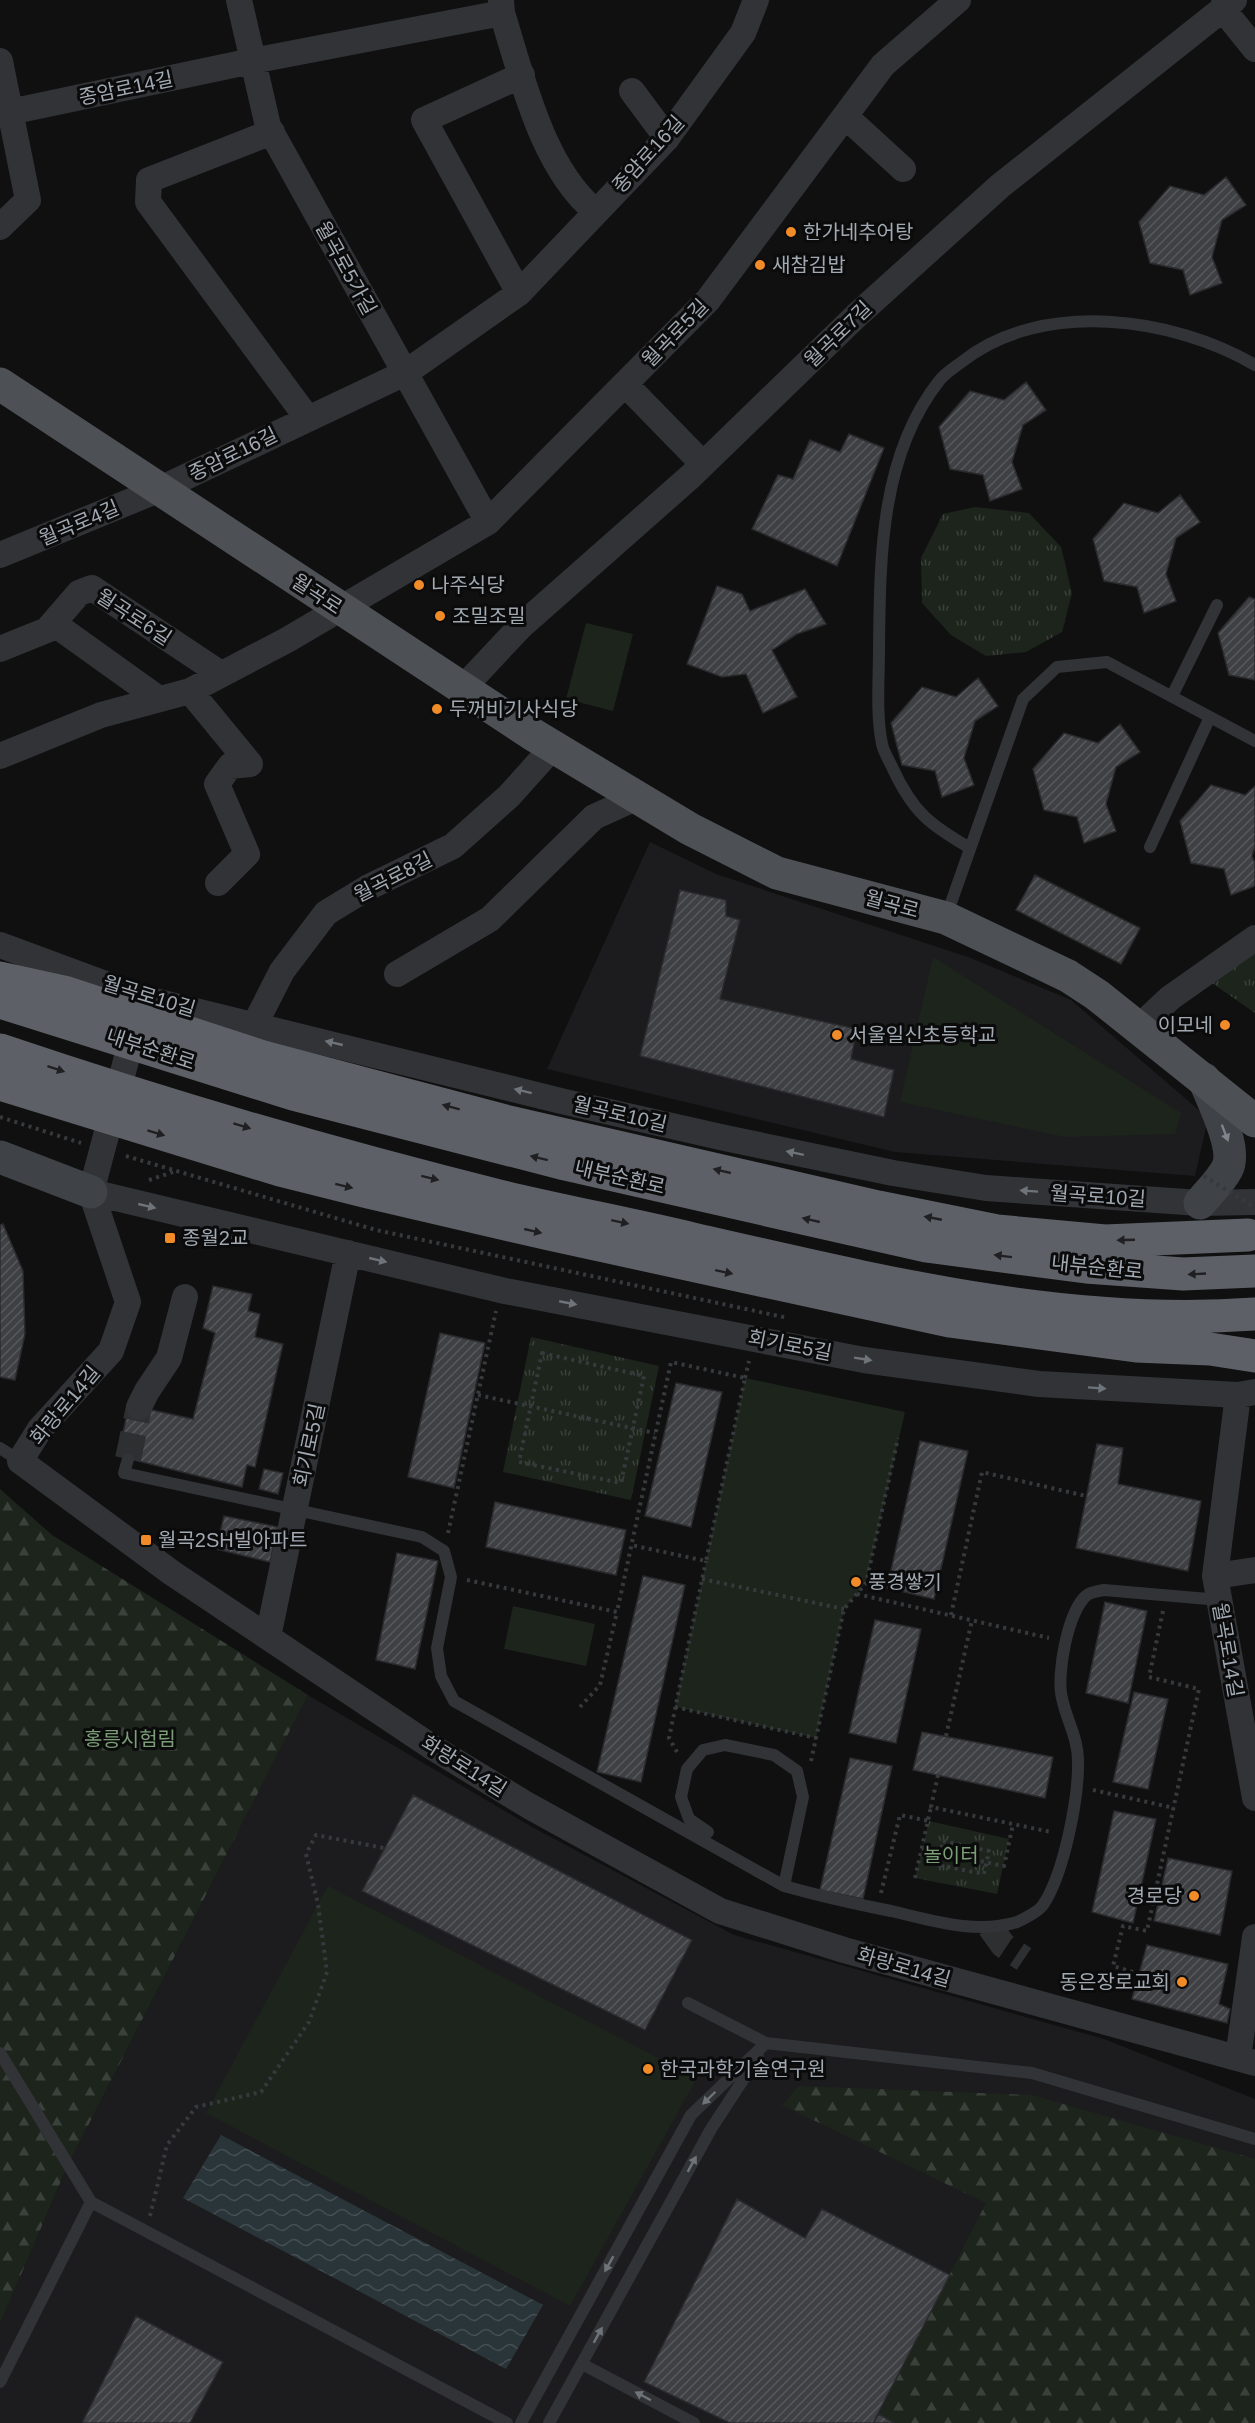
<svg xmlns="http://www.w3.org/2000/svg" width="1255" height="2423" font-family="Helvetica,'Noto Sans KR',sans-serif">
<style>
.built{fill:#1c1c1e}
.green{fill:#1c241c}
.forest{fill:url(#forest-firs)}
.park{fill:url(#park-tufts)}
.water{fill:url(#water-waves)}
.pier{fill:#101011}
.building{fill:url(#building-hatch);stroke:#2a2a2d;stroke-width:1.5}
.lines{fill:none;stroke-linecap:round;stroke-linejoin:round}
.street-tunnel{stroke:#2d2f31;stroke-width:26;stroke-dasharray:26 13;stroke-linecap:butt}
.path{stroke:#373a3d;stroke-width:4;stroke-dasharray:3 4.5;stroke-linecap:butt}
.lane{stroke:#313336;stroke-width:12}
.street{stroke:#313336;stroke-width:26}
.secondary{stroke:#3f4246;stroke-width:33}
.primary{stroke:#4d5055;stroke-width:33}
.path-bridge{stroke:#373a3d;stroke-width:4;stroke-dasharray:3 4.5;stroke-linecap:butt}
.highway-bridge{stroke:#5d6167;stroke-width:33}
.oneway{fill:#6f747a}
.oneway2{fill:#202023}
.oneway3{fill:#7f858c}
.poi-dot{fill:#f18b28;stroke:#0b0b0c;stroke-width:2}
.labels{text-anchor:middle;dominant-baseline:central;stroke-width:6;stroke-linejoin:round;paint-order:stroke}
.street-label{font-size:20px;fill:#a1a9b2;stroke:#0b0b0c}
.poi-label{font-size:20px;fill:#a1a9b2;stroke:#0b0b0c;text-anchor:start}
.park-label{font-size:20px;fill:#7b9e77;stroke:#0b0b0c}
</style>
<defs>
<pattern id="forest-firs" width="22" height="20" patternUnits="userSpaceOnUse" patternTransform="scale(1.5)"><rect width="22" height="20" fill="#1c241c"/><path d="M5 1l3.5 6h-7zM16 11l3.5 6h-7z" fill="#3a413b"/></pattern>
<pattern id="park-tufts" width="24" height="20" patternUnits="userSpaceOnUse" patternTransform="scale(1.5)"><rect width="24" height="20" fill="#1c241c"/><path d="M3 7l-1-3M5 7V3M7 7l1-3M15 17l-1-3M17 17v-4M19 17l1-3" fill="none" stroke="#3a413b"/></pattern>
<pattern id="water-waves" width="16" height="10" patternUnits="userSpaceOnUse" patternTransform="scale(1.5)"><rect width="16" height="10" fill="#293539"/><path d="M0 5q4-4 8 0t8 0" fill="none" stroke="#454f53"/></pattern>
<pattern id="building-hatch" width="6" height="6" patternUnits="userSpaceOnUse" patternTransform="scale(1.5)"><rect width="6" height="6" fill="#3f4044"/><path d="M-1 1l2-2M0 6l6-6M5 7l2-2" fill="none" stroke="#58595d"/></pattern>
</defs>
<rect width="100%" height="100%" fill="#101011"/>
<path class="built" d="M650,842L716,874L968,957L1071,1000L1208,1118L1195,1176L895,1152L547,1069Z
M308,1695L532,1827L734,1935L1104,2039L1255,2099V2423H0V2324L67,2167Z"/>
<path class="green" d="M586,623L633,634L613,711L566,699Z
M933,957L1181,1113L1175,1134L1065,1137L900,1102Z
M745,1378L905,1412L866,1582L844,1609L816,1738L675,1707Z
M513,1606L595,1624L586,1666L504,1649Z
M328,1886L697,2078L570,2306L206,2113Z"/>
<path class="forest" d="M0,1489L52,1535L308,1695L67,2167L0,2324Z
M799,2086L1032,2095L1255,2159V2423H894L879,2414L986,2203L782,2105Z"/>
<path class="park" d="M975,507L1029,513L1061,547L1072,593L1062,632L1026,652L986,656L951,635L922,603L921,558L943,514Z
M1255,954V1013L1212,983Z
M531,1337L659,1366L631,1500L503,1472Z
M929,1821L1009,1839L997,1894L915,1878Z"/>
<path class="water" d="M221,2135L543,2305L506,2369L183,2198Z"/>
<path class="pier" d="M0,1023L133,1067L466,1160L904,1266L1053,1279L1255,1286V1306H1181L901,1281L459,1180L0,1043Z"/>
<path class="building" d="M1226,177L1246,205L1222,220L1212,257L1222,283L1190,295L1183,270L1150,263L1139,222L1170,186L1204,195Z
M1026,382L1046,410L1023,425L1012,462L1022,489L990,501L983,475L950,469L939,427L970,391L1004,400Z
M849,434L884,448L837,566L752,529L778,475L793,479L810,440L840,452Z
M1180,495L1200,522L1176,538L1166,574L1176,601L1144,613L1137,587L1104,581L1093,539L1124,503L1158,513Z
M717,586L742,594L750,611L805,589L826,624L797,634L772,650L797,697L763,713L746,674L722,677L687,664Z
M1249,597L1255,599V680L1229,675L1218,633Z
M978,678L998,706L975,721L964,758L974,785L942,797L935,771L902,765L891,723L922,687L956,697Z
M1120,724L1140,752L1116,767L1106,804L1116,831L1084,843L1077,817L1044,810L1033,769L1064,733L1098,743Z
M1211,785L1245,795L1255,786V847L1252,856L1255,863V886L1231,895L1224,869L1191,863L1180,821Z
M1035,875L1140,928L1121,964L1016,910Z
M680,890L726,900V916L740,920L720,999L857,1029L851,1059L894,1070L884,1117L640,1056Z
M3,1224L23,1271L25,1334L15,1380L0,1377V1225Z
M213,1286L252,1294L248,1311L260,1314L255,1337L283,1344L255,1467L247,1465L242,1487L118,1456L129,1405L193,1419L215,1333L203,1328Z
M440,1333L485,1343L454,1488L408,1477Z
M676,1383L722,1392L691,1527L645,1516Z
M920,1441L968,1451L934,1599L887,1588Z
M1097,1444L1123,1448L1118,1484L1201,1501L1188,1571L1076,1548Z
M264,1469L283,1473L278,1494L259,1489Z
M495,1502L626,1530L616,1575L486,1547Z
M224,1516L278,1527L270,1562L216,1549Z
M397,1553L438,1561L415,1669L376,1660Z
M643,1576L685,1585L641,1782L597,1772Z
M1105,1602L1147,1611L1128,1703L1086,1693Z
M875,1620L921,1629L896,1743L849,1733Z
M1134,1692L1168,1699L1148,1789L1113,1782Z
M922,1732L1053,1757L1045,1798L913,1770Z
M850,1758L892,1766L863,1899L820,1890Z
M413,1795L692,1940L645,2030L362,1891Z
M1114,1811L1156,1819L1133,1923L1092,1912Z
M1168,1858L1232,1871L1220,1935L1154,1921Z
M1147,1945L1228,1964L1219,2004L1230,2009L1227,2023L1132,1999Z
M737,2199L805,2238L822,2209L950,2275L873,2423H730L644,2382Z
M136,2316L223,2362L190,2423H82Z
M879,2414L894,2423H873Z"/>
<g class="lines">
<path class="street-tunnel" d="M128,1459L139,1407
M990,1927L1003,1945L1024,1959"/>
<path class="path" d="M0,1117L81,1143
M126,1156L376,1230L788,1318
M149,1180L173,1172
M542,1353L644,1376L621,1483L519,1462Z
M745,1378L749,1361
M478,1395L655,1433
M448,1533L496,1311
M702,1579L844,1609
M467,1580L617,1612L671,1362L745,1378L706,1561L631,1545
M857,1594L1049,1638
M951,1615L982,1472L1086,1496
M580,1707L600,1685L617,1612
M675,1707L816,1738
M946,1736L972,1620
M677,1752L669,1738L706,1561
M811,1761L844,1609L866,1583L898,1438
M938,1775L931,1807L1051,1832
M1093,1790L1174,1808
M943,1841L989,1851L984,1874L938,1865Z
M922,1849L1004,1866L1013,1824
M915,1878L931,1807
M881,1893L900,1815L929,1821
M1133,1972L1113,1966L1123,1926L1147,1931L1199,1689L1149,1677L1163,1611
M150,2216L167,2145L196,2107L261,2092L309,2022L327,1972L318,1904L306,1854L316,1835L384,1848"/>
<path class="lane" d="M1172,696L1217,605
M1150,847L1210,717
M970,848C930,825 913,812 893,769C890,762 884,753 882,744C876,715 879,680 879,649C880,558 880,456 939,381C945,373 955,367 963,361C1042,299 1174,317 1255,365
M946,917L1023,699L1057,667L1107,662L1255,741
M0,1448L20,1461
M128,1459L124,1473L422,1537L444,1551L451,1577L437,1648L441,1676L454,1701L784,1886C820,1896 855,1904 891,1911C931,1920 975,1935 1017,1922C1024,1919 1039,1911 1043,1905C1064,1874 1079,1797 1078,1760C1078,1738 1066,1719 1062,1698C1056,1675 1068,1610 1087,1595C1091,1592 1099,1591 1104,1590L1220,1600
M708,1832L689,1819L681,1797L687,1769L703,1750L725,1745L774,1755L797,1771L803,1797L784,1886
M688,2003L766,2043L1032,2073L1255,2139
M0,2053L91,2202L507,2423
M582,2364L694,2423
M0,2382L91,2202
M521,2423L691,2115L766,2043
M549,2423L711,2129L758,2057"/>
<path class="street" d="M239,0L268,126L488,522
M501,0L502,13C522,77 542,167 595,211
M1222,8L1255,49
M0,61L28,200L0,227
M632,91L667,138
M0,114L252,61L502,13
M845,116L903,169
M272,132L149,180L148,202L308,419
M519,293L424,120L522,75
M625,384L703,464
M0,555L158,490L405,373L519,293L667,138L743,33L756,0
M53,623L159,699
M0,649L47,630L79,593L92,588L221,674
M462,689L520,627L691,476L856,316L1000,186L1234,0
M190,691L250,764L230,766L217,784L247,854L218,883
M0,756L101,715L190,691L287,640L488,522L708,300L883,65L958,0
M0,945L143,998L561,1101L725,1138L893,1173L986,1188L1200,1203L1255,1202
M397,974L490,919L594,817L638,797
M255,1024L282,971L326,913L367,888L453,846L509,796L553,747
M1138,1028L1170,998L1255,938
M91,1192L128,1302L111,1351L40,1429L20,1461L172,1573L432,1747L529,1806L720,1911L844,1950L1255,2063
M91,1192L505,1291L864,1360L1039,1384L1238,1395L1255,1392
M91,1192L135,1027
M1238,1395L1215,1576L1255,1798
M139,1407L147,1391L169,1358L185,1297
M1215,1576L1255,1570
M268,1637L348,1253
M1238,2058L1255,1937"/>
<path class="secondary" d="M0,1157L91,1192
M1200,1203C1209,1192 1220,1182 1227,1169C1238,1148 1212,1100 1204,1079"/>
<path class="primary" d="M0,384L532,734L690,829L777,873L946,918L1068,976L1097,995L1255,1121"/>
<path class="path-bridge" d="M1204,1176L1254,1207"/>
<path class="highway-bridge" d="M0,978L64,992L263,1057L505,1121L878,1207L997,1231L1105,1241L1248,1235
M0,1002L293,1094L565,1164L926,1246L1086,1267L1183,1274L1255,1271
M0,1050C166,1106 334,1155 503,1197C566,1212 630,1224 693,1239C878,1281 1064,1328 1255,1314
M0,1084L280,1170L368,1192L549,1234L949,1321L1136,1346L1210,1349L1255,1356"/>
</g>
<defs><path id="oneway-solid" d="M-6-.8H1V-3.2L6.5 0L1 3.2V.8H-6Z" transform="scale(1.5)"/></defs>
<g class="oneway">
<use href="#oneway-solid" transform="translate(334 1043) rotate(-167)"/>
<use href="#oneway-solid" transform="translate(523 1091) rotate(-166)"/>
<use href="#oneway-solid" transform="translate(795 1153) rotate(-168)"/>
<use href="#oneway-solid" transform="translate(1029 1191) rotate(-176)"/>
<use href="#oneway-solid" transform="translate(147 1206) rotate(13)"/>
<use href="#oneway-solid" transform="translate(378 1260) rotate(13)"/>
<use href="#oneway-solid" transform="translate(568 1303) rotate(11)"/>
<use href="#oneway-solid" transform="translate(863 1359) rotate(9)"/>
<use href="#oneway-solid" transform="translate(1097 1388) rotate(4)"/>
<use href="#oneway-solid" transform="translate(709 2098) rotate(136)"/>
<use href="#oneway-solid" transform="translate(692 2164) rotate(-61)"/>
<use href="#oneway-solid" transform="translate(609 2264) rotate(119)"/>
<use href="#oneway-solid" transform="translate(598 2335) rotate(-61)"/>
<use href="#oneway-solid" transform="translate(643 2396) rotate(-152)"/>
</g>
<g class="oneway2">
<use href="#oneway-solid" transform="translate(56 1069) rotate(18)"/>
<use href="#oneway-solid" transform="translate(451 1107) rotate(-165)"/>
<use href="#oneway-solid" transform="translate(242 1126) rotate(17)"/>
<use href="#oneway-solid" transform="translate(156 1133) rotate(17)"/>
<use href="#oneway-solid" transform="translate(539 1158) rotate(-166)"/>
<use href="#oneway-solid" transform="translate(722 1171) rotate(-167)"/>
<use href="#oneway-solid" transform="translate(430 1178) rotate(14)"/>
<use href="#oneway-solid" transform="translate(344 1186) rotate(14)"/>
<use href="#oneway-solid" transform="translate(933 1218) rotate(-169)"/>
<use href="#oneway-solid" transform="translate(811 1220) rotate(-167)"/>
<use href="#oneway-solid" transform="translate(620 1222) rotate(12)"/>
<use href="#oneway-solid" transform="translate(533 1231) rotate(13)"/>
<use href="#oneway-solid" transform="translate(1126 1240) rotate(178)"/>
<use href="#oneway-solid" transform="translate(1003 1256) rotate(-173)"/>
<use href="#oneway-solid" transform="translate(724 1272) rotate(12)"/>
<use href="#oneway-solid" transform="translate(1197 1274) rotate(177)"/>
</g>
<use class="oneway3" href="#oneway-solid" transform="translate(1225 1133) rotate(69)"/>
<g class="poi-dot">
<circle cx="791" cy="232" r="6"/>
<circle cx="760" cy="265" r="6"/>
<circle cx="419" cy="585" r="6"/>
<circle cx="440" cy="616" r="6"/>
<circle cx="437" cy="709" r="6"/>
<circle cx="1225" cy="1025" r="6"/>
<circle cx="837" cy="1035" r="6"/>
<rect x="164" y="1232" width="12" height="12" rx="3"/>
<rect x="140" y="1534" width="12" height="12" rx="3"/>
<circle cx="856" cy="1582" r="6"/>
<circle cx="1194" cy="1896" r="6"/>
<circle cx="1182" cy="1982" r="6"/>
<circle cx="648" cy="2069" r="6"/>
</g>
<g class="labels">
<g class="street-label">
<text transform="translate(126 88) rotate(-12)">종암로14길</text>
<text transform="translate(648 154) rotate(-48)">종암로16길</text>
<text transform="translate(346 268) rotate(61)">월곡로5가길</text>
<text transform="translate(675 333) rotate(-46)">월곡로5길</text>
<text transform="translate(838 334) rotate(-44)">월곡로7길</text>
<text transform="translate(233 454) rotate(-26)">종암로16길</text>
<text transform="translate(79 523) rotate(-23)">월곡로4길</text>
<text transform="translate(317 594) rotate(33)">월곡로</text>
<text transform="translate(134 617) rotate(33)">월곡로6길</text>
<text transform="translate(393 877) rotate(-27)">월곡로8길</text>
<text transform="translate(892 904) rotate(15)">월곡로</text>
<text transform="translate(149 996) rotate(17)">월곡로10길</text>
<text transform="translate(151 1049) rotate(18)">내부순환로</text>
<text transform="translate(620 1114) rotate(13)">월곡로10길</text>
<text transform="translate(620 1177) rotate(13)">내부순환로</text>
<text transform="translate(1098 1196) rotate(4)">월곡로10길</text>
<text transform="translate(1097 1267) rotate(6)">내부순환로</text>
<text transform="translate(790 1345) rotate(11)">회기로5길</text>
<text transform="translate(65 1405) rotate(-50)">화랑로14길</text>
<text transform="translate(309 1445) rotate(-78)">회기로5길</text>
<text transform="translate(1228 1650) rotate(80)">월곡로14길</text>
<text transform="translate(464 1766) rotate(32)">화랑로14길</text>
<text transform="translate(904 1967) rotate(16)">화랑로14길</text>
</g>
<g class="poi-label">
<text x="803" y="232">한가네추어탕</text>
<text x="772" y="265">새참김밥</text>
<text x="431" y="585">나주식당</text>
<text x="452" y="616">조밀조밀</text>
<text x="449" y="709">두꺼비기사식당</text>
<text x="1213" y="1025" text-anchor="end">이모네</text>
<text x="849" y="1035">서울일신초등학교</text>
<text x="182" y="1238">종월2교</text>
<text x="158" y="1540">월곡2SH빌아파트</text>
<text x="868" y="1582">풍경쌓기</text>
<text x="1182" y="1896" text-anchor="end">경로당</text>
<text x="1170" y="1982" text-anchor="end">동은장로교회</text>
<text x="660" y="2069">한국과학기술연구원</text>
</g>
<g class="park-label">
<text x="130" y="1739">홍릉시험림</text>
<text x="951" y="1855">놀이터</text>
</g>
</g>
</svg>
